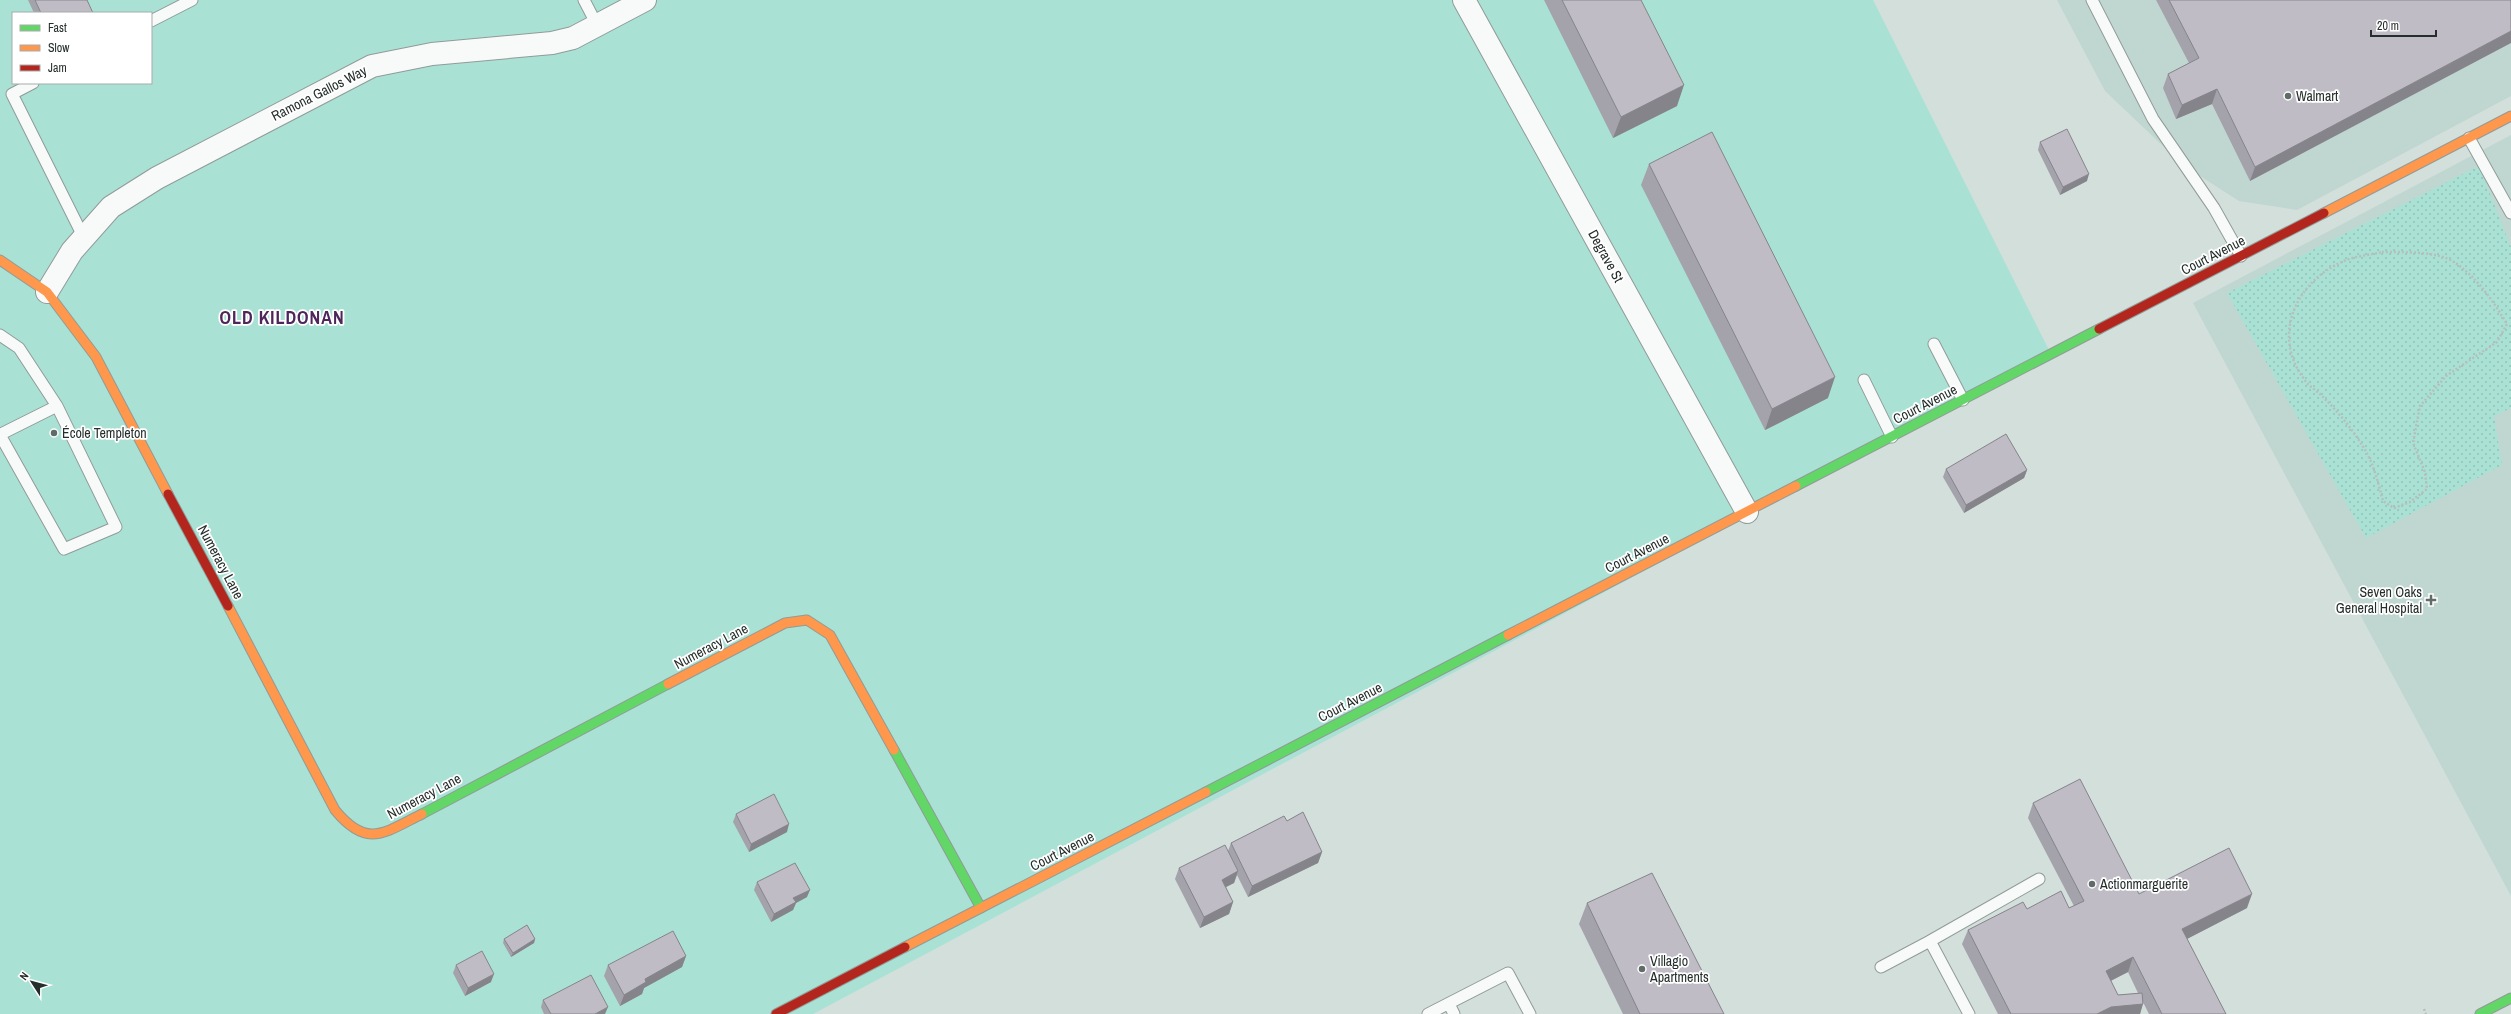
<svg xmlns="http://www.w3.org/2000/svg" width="2511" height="1014" font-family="'Archivo Narrow',sans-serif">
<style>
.built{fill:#c0d7d1}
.grass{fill:#a9e2d4;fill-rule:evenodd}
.park{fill:url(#park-dots)}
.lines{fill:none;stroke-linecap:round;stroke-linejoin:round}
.lane-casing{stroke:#919b98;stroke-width:13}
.street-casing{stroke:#919b98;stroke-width:24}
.fast-casing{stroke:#919b98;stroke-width:11}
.slow-casing{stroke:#919b98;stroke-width:11}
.jam-casing{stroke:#919b98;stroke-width:11}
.path{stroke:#b7bebb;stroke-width:2.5;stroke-dasharray:2 2;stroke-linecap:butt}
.lane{stroke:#f8fafa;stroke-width:11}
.street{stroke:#f8fafa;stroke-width:22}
.fast{stroke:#63d668;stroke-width:9}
.slow{stroke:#ff974d;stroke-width:9}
.jam{stroke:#b3261e;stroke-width:9}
.wall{fill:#a4a2aa;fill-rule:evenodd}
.shaded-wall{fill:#86848b}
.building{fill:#bfbcc6;stroke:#86848b}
.poi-dot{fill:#616c69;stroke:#fff;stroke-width:1.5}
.labels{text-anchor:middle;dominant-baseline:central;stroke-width:3.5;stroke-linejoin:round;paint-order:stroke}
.street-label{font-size:14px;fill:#242e2b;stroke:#fff}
.poi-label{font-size:14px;fill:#242e2b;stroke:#fff;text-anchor:start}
.district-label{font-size:18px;font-weight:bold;letter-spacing:1px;fill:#4e265b;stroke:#fff}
</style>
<defs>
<pattern id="park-dots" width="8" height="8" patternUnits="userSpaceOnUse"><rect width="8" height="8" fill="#a9e2d4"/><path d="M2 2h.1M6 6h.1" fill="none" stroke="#91c2b6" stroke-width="1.8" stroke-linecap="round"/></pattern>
</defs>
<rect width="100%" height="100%" fill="#d2dfdb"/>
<path class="built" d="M2057,0H2511V96L2297,210L2239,201L2183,165L2105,91Z
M2511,135V896L2193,303Z"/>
<path class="grass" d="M0,0H1873L2051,354L813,1014H0ZM13,13H151V83H13Z"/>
<path class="park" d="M2479,166L2511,247V408L2494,416L2502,465L2366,538L2227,293Z"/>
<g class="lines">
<defs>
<path id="lane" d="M584,0L597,25
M2092,0L2153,119L2214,208L2241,256
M151,21L192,0
M33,83L12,94L84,238
M2469,138L2511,213
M0,335L19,348L57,406L116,527L64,549L0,435
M1934,344L1963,400
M1864,380L1892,437
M1,434L57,406
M1881,967L1930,941
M1449,1004L1454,1014
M1428,1014L1508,973L1530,1014
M1969,1014L1930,941L2039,879"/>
<path id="street" d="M1464,0L1747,512
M47,292L72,251L111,207L157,178L372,66L432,54L552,43L573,38L645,0"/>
<path id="fast" d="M1796,486L2099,329
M894,750L981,908
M1206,792L1508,635
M422,814L668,684
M2480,1014L2511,998"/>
<path id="slow" d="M2324,213L2511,116
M0,260L47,292L96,357L168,494
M228,606L335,810C367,849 384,833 422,814
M1508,635L1796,486
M668,684L785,623L807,620L830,635L894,750
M905,947L1206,792"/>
<path id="jam" d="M2099,329L2324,213
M168,494L228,606
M776,1014L905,947"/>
</defs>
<use href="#lane" class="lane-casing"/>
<use href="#street" class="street-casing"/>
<use href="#fast" class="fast-casing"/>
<use href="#slow" class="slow-casing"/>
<use href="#jam" class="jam-casing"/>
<path class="path" d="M2382,252C2401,252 2438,251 2454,262C2477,277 2493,301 2507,324L2497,342L2446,376L2420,406L2413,443L2425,472L2427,489L2410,502L2394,508L2383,501C2378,482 2373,461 2362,445C2351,427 2336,410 2322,396C2316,390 2308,386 2304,379C2271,335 2296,281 2344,261C2355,256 2370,255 2382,252Z
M2424,1009L2426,1014"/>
<use href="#lane" class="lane"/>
<use href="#street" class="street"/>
<use href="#fast" class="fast"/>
<use href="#slow" class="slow"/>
<use href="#jam" class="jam"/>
</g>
<path class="wall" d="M28,0H87L93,13H34Z
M1544,0H1641L1677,106L1613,138Z
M2156,0H2511L2250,181L2212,104L2176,119L2163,88L2168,74L2189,63Z
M2040,142L2087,181L2060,195L2038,150Z
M1649,164L1828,398L1765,430L1641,185Z
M1946,469L2027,470L2024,478L1964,513L1943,477Z
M2033,803L2139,894L2247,908L2187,939L2226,1014H2149L2143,1002L2140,1014H1998L1962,944L1968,930L2027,909L2069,908L2074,906L2028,818ZM2128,972L2138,993L2118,995L2111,981Z
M736,814L787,832L749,852L733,822Z
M1287,821L1322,852L1318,863L1248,897L1237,875L1234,883L1226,887L1233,902L1229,914L1200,928L1175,879L1179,868L1228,851L1231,843Z
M757,882L807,897L796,903L793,910L771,922L754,890Z
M1587,903L1724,1014H1623L1579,924Z
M504,939H535L534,943L511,957L503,943Z
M686,956L682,967L644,988L642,994L620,1006L604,976L608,965Z
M456,965L491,982L465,996L453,973Z
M543,1000L605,1014H544L541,1007Z"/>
<path class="shaded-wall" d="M2511,31V43L2250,181L2255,167Z
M1684,85L1677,106L1613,138L1621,117Z
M2217,89L2212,104L2176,119L2182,105Z
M2089,174L2087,181L2060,195L2063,187Z
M1835,377L1828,398L1765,430L1772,409Z
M2027,470L2024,478L1964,513L1966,505Z
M789,824L787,832L749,852L751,844Z
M1322,852L1318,863L1248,897L1252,886Z
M1238,871L1234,883L1218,891L1222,880Z
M810,890L807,897L796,903L793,910L771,922L774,914L793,898Z
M2252,894L2247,908L2177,944L2182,929Z
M1233,902L1229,914L1200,928L1204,917Z
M535,939L534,943L511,957L513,953Z
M686,956L682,967L644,988L642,994L620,1006L624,995L645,979Z
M2133,957L2128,972L2100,986L2106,971Z
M494,974L491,982L465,996L468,988Z
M2143,1004L2140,1014H2097L2111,1007Z
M608,1007L605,1014H595Z"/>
<path class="building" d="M35,0H87L93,13H41Z
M1562,0H1641L1684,85L1621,117Z
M2169,0H2511V31L2255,167L2217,89L2182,105L2168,74L2199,58Z
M2067,129L2089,174L2063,187L2040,142Z
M1712,132L1835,377L1772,409L1649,164Z
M2006,434L2027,470L1966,505L1946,469Z
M2080,779L2139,894L2229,848L2252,894L2182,929L2226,1014H2162L2133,957L2106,971L2118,995L2142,993L2143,1004L2111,1007L2097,1014H2011L1968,930L2023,902L2027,909L2061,891L2069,908L2084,901L2033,803Z
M774,794L789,824L751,844L736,814Z
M1303,812L1322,852L1252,886L1231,843L1284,816L1287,821Z
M1225,845L1238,871L1222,880L1233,902L1204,917L1179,868Z
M795,863L810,890L793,898L796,902L774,914L757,882Z
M1652,873L1724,1014H1640L1587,903Z
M527,925L535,939L513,953L504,939Z
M673,931L686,956L645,979L646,982L624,995L608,965Z
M482,951L494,974L468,988L456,965Z
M591,975L608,1007L595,1014H551L543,1000Z"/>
<g class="poi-dot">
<circle cx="2288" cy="96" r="4"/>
<circle cx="54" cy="433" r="4"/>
<path d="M2429 594h4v4h4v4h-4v4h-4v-4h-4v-4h4z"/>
<circle cx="2092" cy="884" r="4"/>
<circle cx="1642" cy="969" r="4"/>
</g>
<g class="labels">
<g class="street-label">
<text transform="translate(319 93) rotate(-27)">Ramona Gallos Way</text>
<text transform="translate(2213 255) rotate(-27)">Court Avenue</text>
<text transform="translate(1606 256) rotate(61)">Degrave St</text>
<text transform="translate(1925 404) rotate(-27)">Court Avenue</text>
<text transform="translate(1637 553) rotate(-27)">Court Avenue</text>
<text transform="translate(221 562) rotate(62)">Numeracy Lane</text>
<text transform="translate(711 646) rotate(-28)">Numeracy Lane</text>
<text transform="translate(1350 702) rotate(-27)">Court Avenue</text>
<text transform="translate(424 796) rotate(-28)">Numeracy Lane</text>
<text transform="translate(1062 851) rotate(-27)">Court Avenue</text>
</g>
<g class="poi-label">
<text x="2296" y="96">Walmart</text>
<text x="62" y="433">École Templeton</text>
<text x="2422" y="592" text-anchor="end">Seven Oaks<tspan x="2422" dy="16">General Hospital</tspan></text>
<text x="2100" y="884">Actionmarguerite</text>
<text x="1650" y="961">Villagio<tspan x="1650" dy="16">Apartments</tspan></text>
</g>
<g class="district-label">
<text x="282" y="317">OLD KILDONAN</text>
</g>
</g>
<rect x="12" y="12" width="140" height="72" fill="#ffffff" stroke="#a7abaa"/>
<rect x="20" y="25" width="20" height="6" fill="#63d668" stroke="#a7abaa"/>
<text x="48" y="32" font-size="12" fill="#242e2b">Fast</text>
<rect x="20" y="45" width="20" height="6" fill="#ff974d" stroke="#a7abaa"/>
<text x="48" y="52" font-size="12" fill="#242e2b">Slow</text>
<rect x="20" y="65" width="20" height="6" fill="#b3261e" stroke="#a7abaa"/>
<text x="48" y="72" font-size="12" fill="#242e2b">Jam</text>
<g transform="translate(32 982) rotate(306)" stroke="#ffffff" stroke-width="3" paint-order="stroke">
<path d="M0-3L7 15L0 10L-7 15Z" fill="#242e2b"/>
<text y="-6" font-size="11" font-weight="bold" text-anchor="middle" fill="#242e2b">N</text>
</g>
<path d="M2371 30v6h65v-6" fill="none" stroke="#242e2b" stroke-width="2"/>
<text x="2377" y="30" font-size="12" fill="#242e2b" stroke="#ffffff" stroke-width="3" paint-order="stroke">20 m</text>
</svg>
